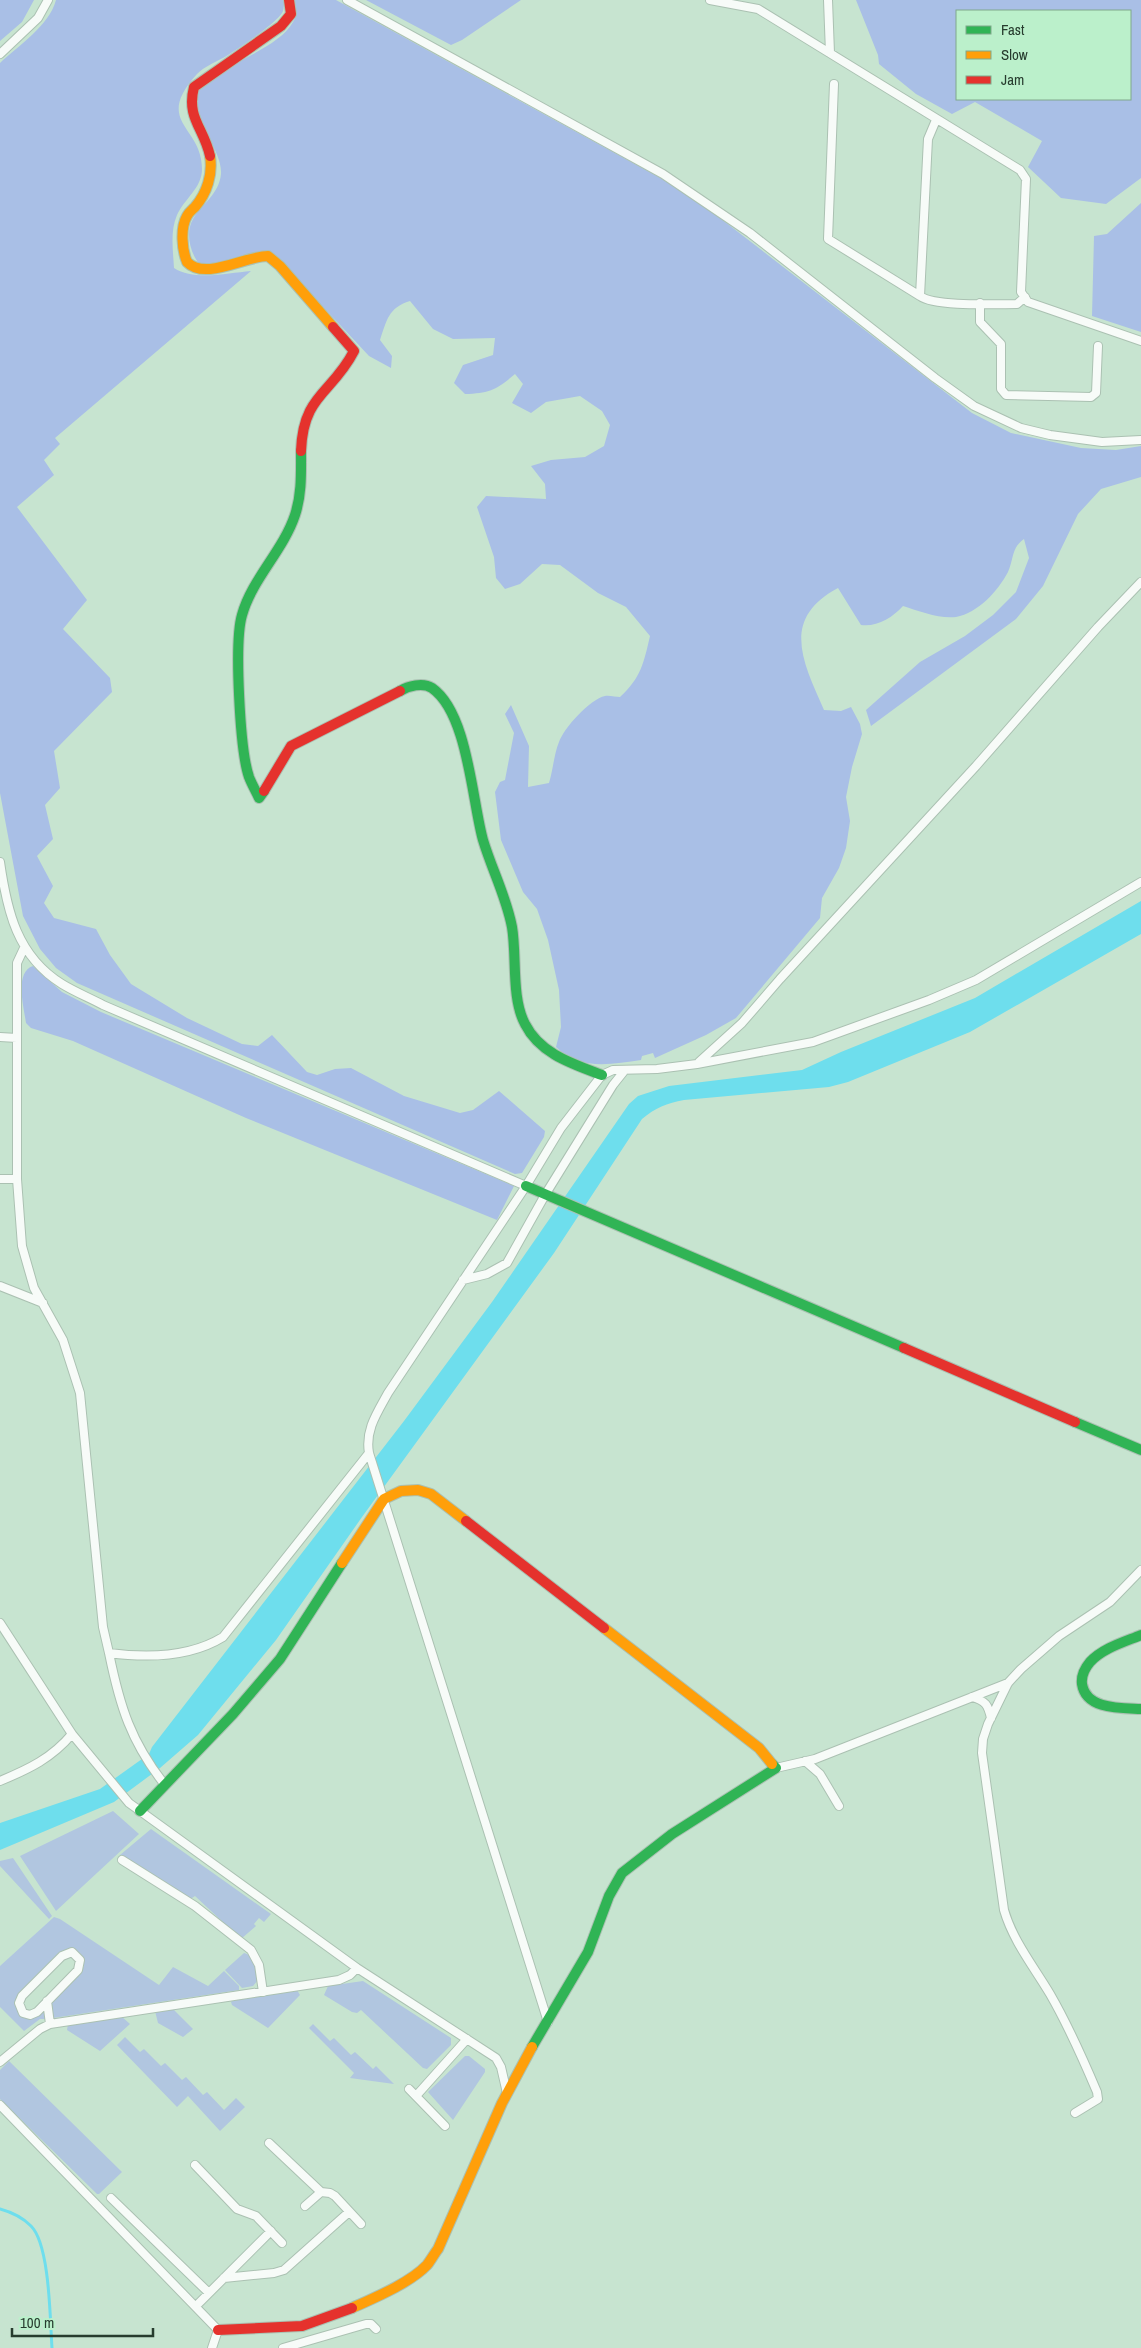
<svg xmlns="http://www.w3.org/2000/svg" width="1141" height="2348" font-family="'Archivo Narrow',sans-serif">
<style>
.green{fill:#b1c6e0}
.forest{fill:#a9bfe6;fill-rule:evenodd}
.water{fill:#6edeed}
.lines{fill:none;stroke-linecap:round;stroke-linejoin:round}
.stream{stroke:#6edeed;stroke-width:3}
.street-casing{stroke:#abc1b2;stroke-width:10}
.fast-casing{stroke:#abc1b2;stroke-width:12}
.slow-casing{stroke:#abc1b2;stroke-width:12}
.jam-casing{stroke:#abc1b2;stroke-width:12}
.street{stroke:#f7fbf8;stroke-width:8}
.fast{stroke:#30b455;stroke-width:10}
.slow{stroke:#ff9f0a;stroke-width:10}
.jam{stroke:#e5322d;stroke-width:10}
</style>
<rect width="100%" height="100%" fill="#c7e4d0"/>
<path class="green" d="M113,1811L139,1834L56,1911L20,1856Z
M151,1829L271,1914L264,1922L259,1918L254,1924L256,1926L241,1939L195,1896L192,1898H186L120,1855Z
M13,1858L52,1916L49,1919L0,1866V1861Z
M54,1917L60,1919L159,1985L173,1967L208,1986L224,1971L239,1986V1990L53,2018L51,2003L79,1974L84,1966L80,1953L67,1949L60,1953L17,1996L16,2005L19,2013L45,2009L46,2019H40L24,2031L0,2007V1966Z
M244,1953C256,1956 257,1970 258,1980L253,1986L242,1988L225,1970Z
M363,1981L451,2038V2045L427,2069L423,2068L361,2010L357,2013L352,2012L324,1995L328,1986Z
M297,1990L300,1995L268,2028L232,2005L231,2002L233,2000Z
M173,2009L193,2029L183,2037L158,2023L155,2011Z
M121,2016L130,2024L100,2051L67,2030L68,2024Z
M313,2024L330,2041L334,2038L351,2055L355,2052L373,2069L376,2066L394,2084L350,2078L354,2073L309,2028Z
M125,2037L140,2052L144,2049L161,2066L165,2063L182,2080L186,2077L203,2095L207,2092L224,2110L236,2098L245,2107L220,2131L188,2096L177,2107L117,2045Z
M465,2056H469L485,2069V2072L453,2120L428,2092Z
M9,2061L122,2172L99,2194H97L0,2099V2070Z"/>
<path class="forest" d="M0,0H34L22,22L0,41Z
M56,0H284C284,3 284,8 283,11C279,22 235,51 223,58C215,62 204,67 197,74C153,123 202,125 202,169C202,188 185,198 177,215C170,231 173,250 174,268C194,281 228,273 251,271L55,438L60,444L44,460L54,475L17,507L87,600L63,629L110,678L112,692L54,751L60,788L45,805L53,839L37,856L53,886L44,903L54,918L96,929L110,955L131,984L187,1018L242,1044L258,1046L272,1035L307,1072L317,1075L335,1069L351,1068L404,1096L460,1113L473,1110L499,1091L545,1131L544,1137L522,1173L515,1174L77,983L56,968L40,949L23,916L0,793V63C19,45 49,26 56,0Z
M295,0H336L664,180L707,208L972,413L1011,433L1081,448L1116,450L1141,446V477L1101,489L1078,514L1043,586L1016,619L871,726L866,710L920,662L965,636L993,615L1016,592L1029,558L1024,539C1011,548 1014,559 1008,572C998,591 978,613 956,617C939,619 919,611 903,606C892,618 877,627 861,625L838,588C780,619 803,662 824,710L841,711L851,707L860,724L862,734L852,767L846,797L850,821L846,848L839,868L822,898L820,918L736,1018L706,1035L655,1058L653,1053L642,1056L641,1060C611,1064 580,1071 556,1047L561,1027L559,990L548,940L537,909L523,892L501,840L495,792L500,782L505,780L514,733L505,714L511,705L529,746L528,787L549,783C553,770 554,754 559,742C564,728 590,699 605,696C609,695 616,697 620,697C641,678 644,662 650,636L626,607L598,593L560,565L542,564L520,584L505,589L496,578L494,557L477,507L486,496L546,499L545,484L531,466L551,460L585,457L604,446L610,425L602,411L580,396L546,402L531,413L512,403L523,384L515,374C496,390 490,393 465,394L454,383L463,365L493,355L495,338L453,339L433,329L410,301C388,308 387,320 380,340L392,356L391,368L369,356L280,261L268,253L210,265H200C190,253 185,233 193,219C203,203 219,194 221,174C223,145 179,109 203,85C225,63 278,49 293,22C297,16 295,8 295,0Z
M366,0H521L462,40L451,45Z
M856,0H1141V178L1106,204L1061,198L1028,167L1042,141L975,102L952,114L916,94L879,64L878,55ZM957,11H1130V99H957Z
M1141,203V332L1092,316L1094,236L1107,234Z
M33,966L62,992L101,1012L514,1186L497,1220L246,1118L73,1041L31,1028L26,1023C24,1008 14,972 33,966Z"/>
<path class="water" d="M1141,901V934L970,1032L848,1082L829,1087L684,1100C667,1103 655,1108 642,1119L554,1253L362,1517L276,1640L198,1735L160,1768L114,1802L0,1850V1823L100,1789L149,1754L152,1747L404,1421L492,1302L629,1104L638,1096L669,1086L802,1070L841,1052L975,998Z"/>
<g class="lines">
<path class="stream" d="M0,2209C11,2212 23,2218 31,2226C50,2245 50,2320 52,2348"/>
<defs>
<path id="street" d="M347,0L663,174L750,233L935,378L974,406L1021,428L1050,435L1102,442L1141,440
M710,0L758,9L1020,170L1026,179L1021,292L1028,302L1141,341
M828,0L830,53
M0,54L38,18L48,0
M834,84L828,239L920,296
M936,120L928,139L920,296C935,307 996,304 1017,304L1025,297
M980,303V322L1001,344V389L1006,395L1091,397L1096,393L1098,346
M0,862C7,911 17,956 62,984C75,992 90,998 103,1005L526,1186
M0,1037L17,1038V963L24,948
M17,1038V1179L22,1246L34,1288L63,1340L80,1393L103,1627L109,1653C147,1658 189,1658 223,1637L369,1453
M699,1062L742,1023L780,979L976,766L1098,627L1141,582
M0,1179H17
M463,1280L487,1274L507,1263L545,1195L613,1085L625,1070
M0,1286L43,1303
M0,1623L72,1734C52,1758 29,1769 0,1781
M109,1653C120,1707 131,1742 165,1785
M972,1697C986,1701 988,1705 991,1718
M72,1734L129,1803L136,1808L357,1968L496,2058L501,2067L507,2093
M805,1761L820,1774L839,1806
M776,1768L815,1759L1008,1683
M122,1860L195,1906L251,1950L259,1965L263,1992
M72,1952L80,1960L78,1970L37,2012L30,2015L23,2013L19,2003L22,1996L62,1956Z
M47,2001L50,2024
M548,2022L369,1453C365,1430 377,1413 388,1393L526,1186L561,1128L602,1075L613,1070L657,1069L697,1064L813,1042L929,1000L976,980L1141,882
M0,2062L40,2029L50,2024L339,1980L350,1975L357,1968
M409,2089L445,2126
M416,2096L467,2039
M0,2105L218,2330L212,2348
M1075,2113L1098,2099L1097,2092C1083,2059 1068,2025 1050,1994C1034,1967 1013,1941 1004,1910L982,1753L983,1739L988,1724L1008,1683L1021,1669L1059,1636L1110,1602L1141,1570
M269,2143L321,2192L330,2193L335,2196L361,2224
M195,2165L237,2209L256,2216L282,2243
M111,2198L209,2293
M305,2206L321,2192
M224,2278L274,2273L284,2270L349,2212
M196,2306L271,2231
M283,2348L366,2324H371L376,2329"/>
<path id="fast" d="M400,691C408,686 423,682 432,688C468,713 472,801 483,840C492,870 506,896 512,927C517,956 511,998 525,1024C540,1054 573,1064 602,1075
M264,791L259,798C256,791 252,785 249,777C240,751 234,642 242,615C252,579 283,551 295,515C302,494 301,472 301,451
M526,1186L904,1348
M1075,1422L1141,1450
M1141,1635C1124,1642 1103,1648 1090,1662C1085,1668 1081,1676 1082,1684C1086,1710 1121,1708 1141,1709
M140,1811L233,1714L280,1659L342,1563
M532,2047L588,1952L609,1896L622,1873L672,1834L776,1768L772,1764"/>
<path id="slow" d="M210,156C213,174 207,193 195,207C192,210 189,212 187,216C180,228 182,250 187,262C205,281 245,256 268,256L280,266L333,327
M342,1563L384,1499L401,1491L418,1490L431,1494L466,1521
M604,1628L759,1748L772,1764
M352,2308C374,2298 410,2283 427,2265C431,2260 434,2254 438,2249L502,2103L532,2047"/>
<path id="jam" d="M210,156C204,128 186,118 194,87L281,26L291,14L289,0
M301,451C303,394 332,394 354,351L333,327
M264,791L291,746L400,691
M904,1348L1075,1422
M466,1521L604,1628
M218,2330L302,2326L352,2308"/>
</defs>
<use href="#street" class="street-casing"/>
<use href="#fast" class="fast-casing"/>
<use href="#slow" class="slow-casing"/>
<use href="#jam" class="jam-casing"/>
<use href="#street" class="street"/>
<use href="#fast" class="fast"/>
<use href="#slow" class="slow"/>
<use href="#jam" class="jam"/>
</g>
<rect x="956" y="10" width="175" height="90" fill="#bbf0cb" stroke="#80a88c"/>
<rect x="966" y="26" width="25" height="8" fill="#30b455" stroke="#80a88c"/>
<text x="1001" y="35" font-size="15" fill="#273c2e">Fast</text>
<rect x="966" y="51" width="25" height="8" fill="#ff9f0a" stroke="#80a88c"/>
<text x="1001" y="60" font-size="15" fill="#273c2e">Slow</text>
<rect x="966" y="76" width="25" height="8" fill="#e5322d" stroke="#80a88c"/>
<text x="1001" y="85" font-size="15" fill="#273c2e">Jam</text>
<path d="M12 2328v8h141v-8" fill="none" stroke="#273c2e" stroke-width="2.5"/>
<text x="20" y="2328" font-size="15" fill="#273c2e" stroke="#bbf0cb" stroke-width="4" paint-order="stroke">100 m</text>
</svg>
